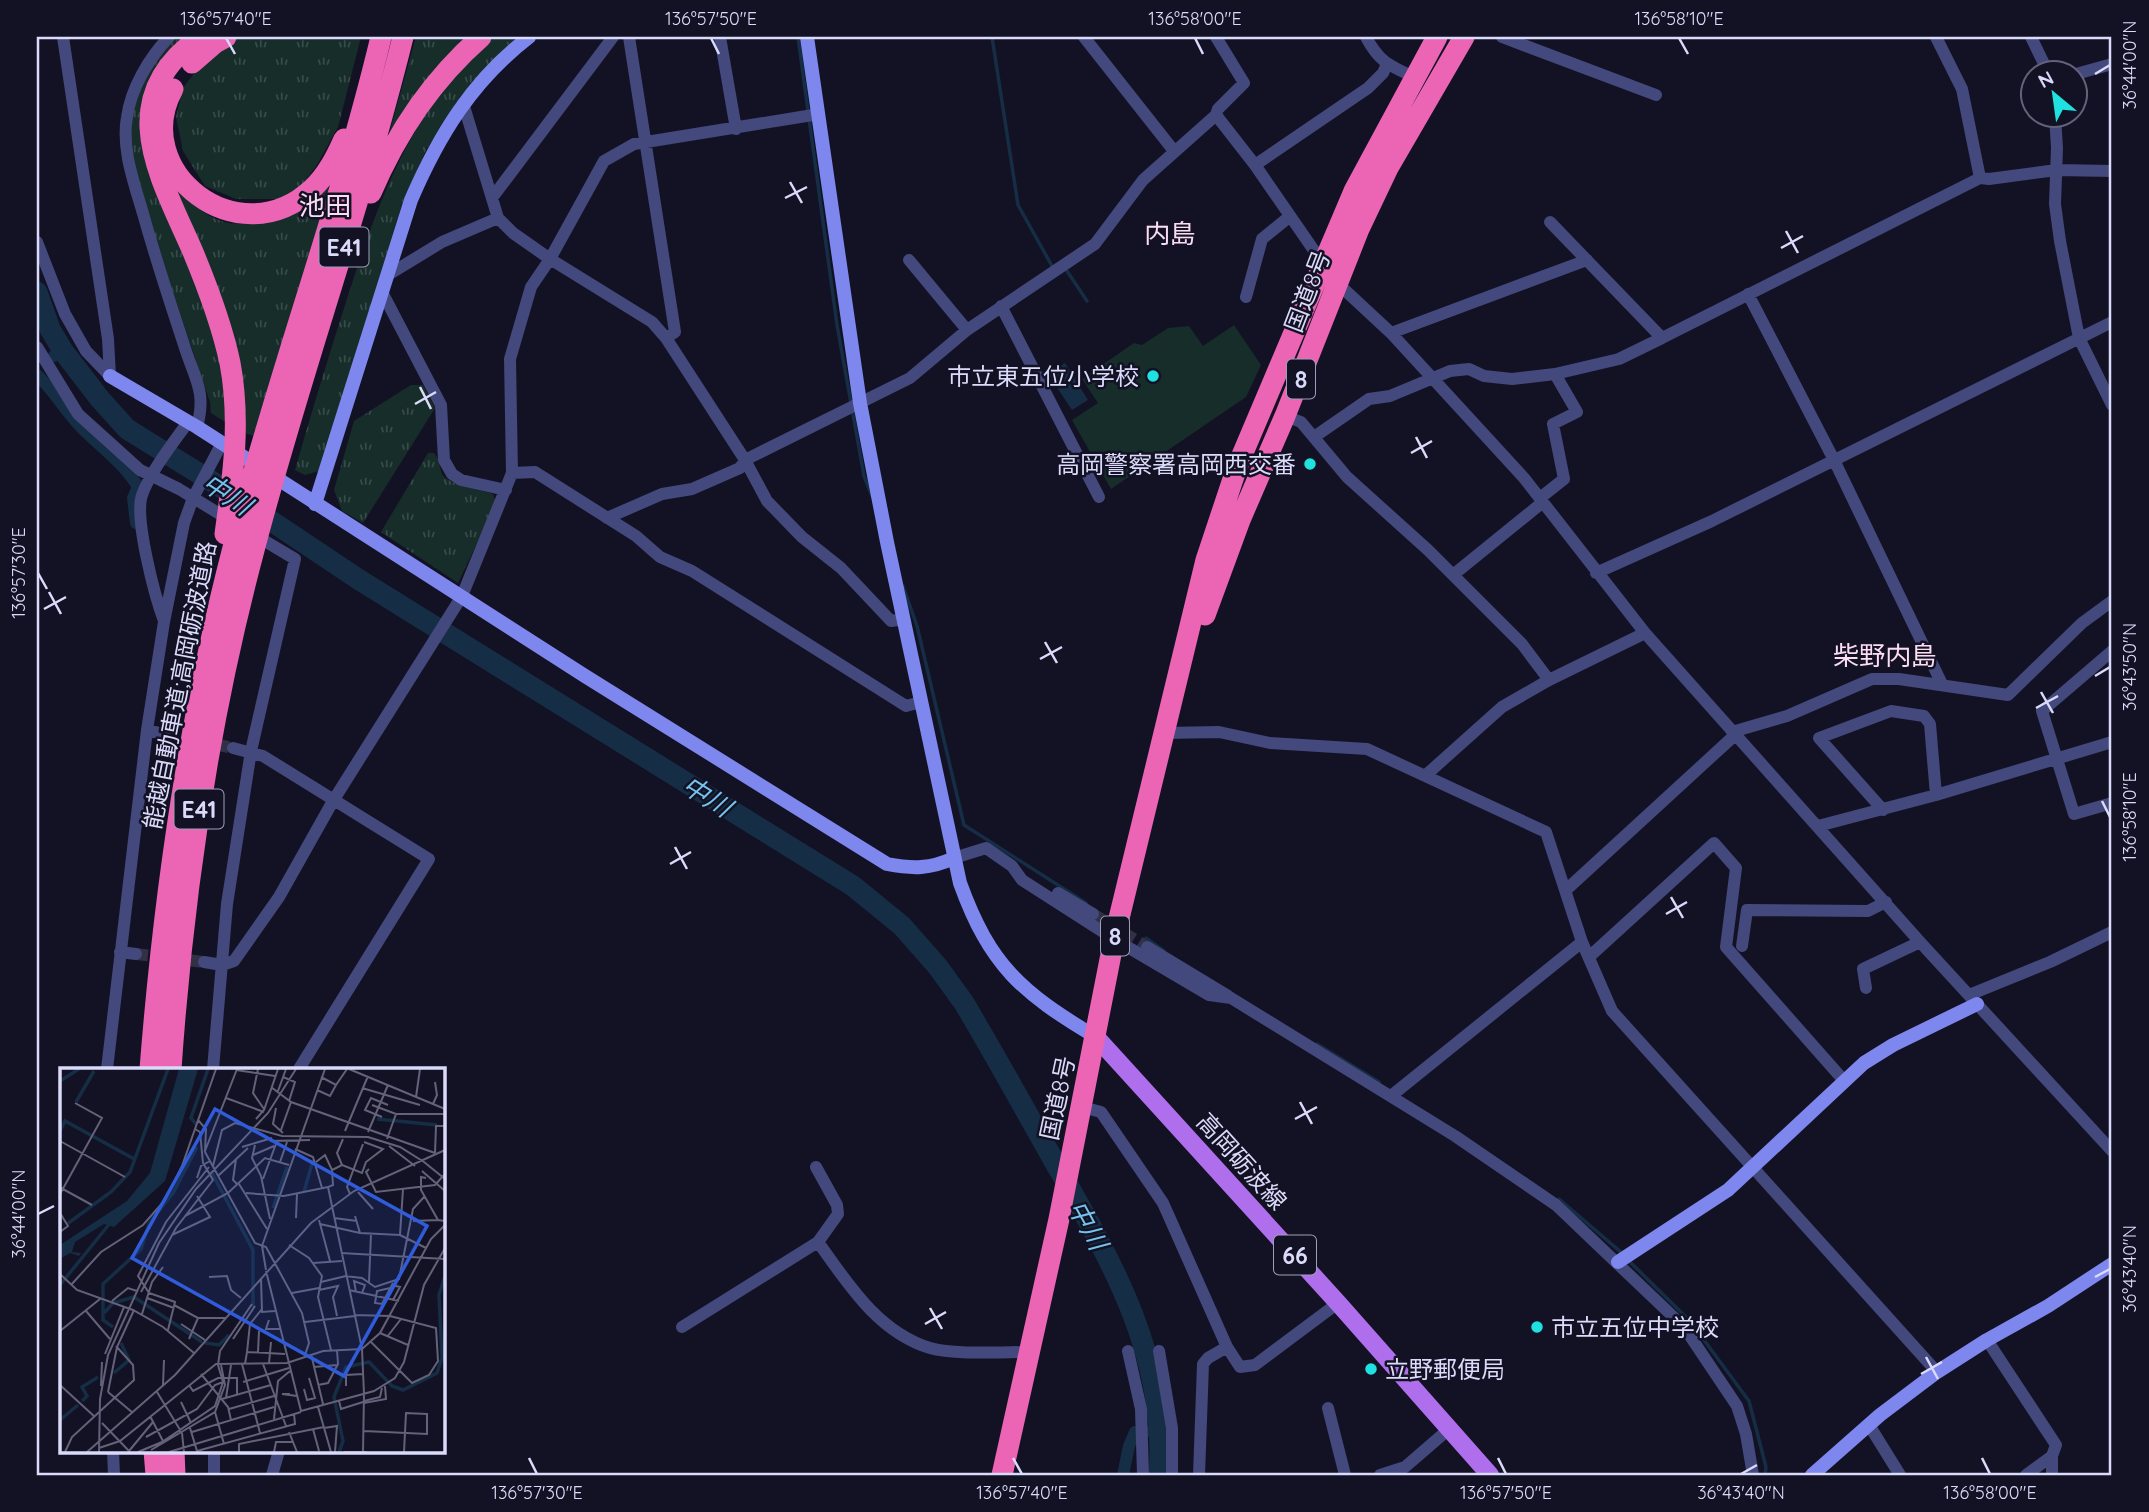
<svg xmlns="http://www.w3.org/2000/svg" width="2149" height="1512" font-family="Quicksand,'Noto Sans JP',sans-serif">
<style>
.grass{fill:url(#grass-tufts)}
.pitch{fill:#162d2a}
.water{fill:#152d45}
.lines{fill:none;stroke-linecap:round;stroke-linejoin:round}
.stream{stroke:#152d45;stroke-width:3.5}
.canal{stroke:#152d45;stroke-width:12}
.river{stroke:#152d45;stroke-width:21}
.street-tunnel{stroke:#313044;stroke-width:12;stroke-dasharray:12 6;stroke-linecap:butt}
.street{stroke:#43487d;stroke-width:12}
.secondary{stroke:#7d87ee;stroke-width:14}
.primary{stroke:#af6fec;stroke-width:18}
.highway{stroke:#eb65b4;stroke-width:21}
.ticks{fill:none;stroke:#dadafa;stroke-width:2.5}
.poi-dot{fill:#1fe1df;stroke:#131224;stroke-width:2.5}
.labels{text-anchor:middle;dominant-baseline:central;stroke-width:5;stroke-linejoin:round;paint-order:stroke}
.shield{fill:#131224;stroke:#9e9eba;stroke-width:2}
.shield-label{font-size:23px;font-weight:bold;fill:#dadafa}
.street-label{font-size:24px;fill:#dadafa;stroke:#131224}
.poi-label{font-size:24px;fill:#dadafa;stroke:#131224;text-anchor:end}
.neighbourhood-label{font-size:26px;fill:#fadcf3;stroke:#131224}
.water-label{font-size:26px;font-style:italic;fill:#75c3ed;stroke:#131224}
.inset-river{fill:none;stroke:#152d45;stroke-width:3.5}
.inset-road{fill:none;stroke:#63627a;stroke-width:2}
.view{fill:#305cdb;fill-opacity:0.15;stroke:#305cdb;stroke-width:3.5}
.inset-edge{fill:none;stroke:#dadafa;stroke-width:3.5}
.neatline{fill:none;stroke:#dadafa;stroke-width:2.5}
.ticks-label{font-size:18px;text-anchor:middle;fill:#dadafa}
</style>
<defs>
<pattern id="grass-tufts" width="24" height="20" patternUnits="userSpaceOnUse" patternTransform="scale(1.75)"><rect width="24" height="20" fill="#162d2a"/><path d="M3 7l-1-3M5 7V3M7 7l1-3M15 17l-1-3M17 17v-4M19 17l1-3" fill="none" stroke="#374b4a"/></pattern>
</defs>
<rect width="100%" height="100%" fill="#131224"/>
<path class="grass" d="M176,37H185L155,70L185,255L216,340L225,379L227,423L211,413L210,402C195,358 180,314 166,270C152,227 123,159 132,115C139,84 155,59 176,37Z
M243,37H361L338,127L317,165L302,185L279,199H236L205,186L183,151L176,117L183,88L198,68L233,40Z
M416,37H471L387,141Z
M494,37H516L481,73L427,148L402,204L319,471L305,475L295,470C311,414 328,358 346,302C377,205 412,103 494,37Z
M169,178C185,195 204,219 229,223C256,228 304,196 329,183L328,192L253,436L243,432Z
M411,385H423L435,408L363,523L342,511L334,490L354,421Z
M428,453H434C440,460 439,466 442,474C448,485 481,490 493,494L496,503L458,583L381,532Z"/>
<path class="pitch" d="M1234,325L1261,365L1246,397L1111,489L1072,420L1098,403L1082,379L1134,343L1142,345L1168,328L1189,326L1203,346Z"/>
<path class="water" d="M1065,363L1088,400L1072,410L1048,374Z"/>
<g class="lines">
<path class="stream" d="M798,37L837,325L864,476L872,496
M992,37L1018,205L1052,266
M1067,271L1087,301
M903,586L917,626L964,825L1086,903
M1146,938L1164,951
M1317,1044L1379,1082
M1559,1199L1622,1253
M1627,1259L1690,1321L1749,1401L1766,1467L1765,1475"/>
<path class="canal" d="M54,356L63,351
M37,375C54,390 64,410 80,426C99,446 124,463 138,487L133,498L136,523
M1150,1431L1160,1430
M1123,1475L1129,1446L1135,1432H1139"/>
<path class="river" d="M37,292L50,329L63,351L100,399L127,429L216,484L358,579L853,886L902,926L938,967L964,1003C995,1055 1024,1108 1054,1161C1111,1260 1168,1356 1159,1475"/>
<path class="street-tunnel" d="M164,734L233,748
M1093,914L1147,947
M136,954L204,962"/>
<path class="street" d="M63,37L108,339L110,376
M169,37C149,58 131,88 127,117C121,150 135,185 144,217C156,260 170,302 184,345C194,378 207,391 197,427
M629,37L675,332L666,338
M720,37L736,129
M1084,37L1174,151
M1366,37C1379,62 1390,66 1414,77
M1502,37L1656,95
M2031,37L2049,74
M2076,74L2112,64
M463,103L498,218L513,233L550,259L652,322L666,338L745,460L767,501L802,537L841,568L891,621L904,619
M1216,115L1255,165L1324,265
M2055,116L2057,148L2055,204L2060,241L2079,338L2112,405
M1255,165L1368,88L1383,73L1387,64
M1980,178L1989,179L2056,170L2112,171
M492,198L613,37
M1550,222L1662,338L1980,178L1962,89L1936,37
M37,242L65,314L86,351L110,376
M909,260L967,330
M388,275L442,242L498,218
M1334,280L1391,333L1524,478L1645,633L1920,942L2112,1151
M382,292L441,405L444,460L452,474L461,480L506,490
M1748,294L1834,460L1942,684
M1246,297L1262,239L1289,217
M1001,306L1099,497
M1391,333L1587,260
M37,347L78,414L140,470L179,489L231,521
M1285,416L1301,422L1347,477L1428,550L1522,644L1549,680
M1314,437L1369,399L1390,396L1450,371L1469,369L1484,376L1512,379L1555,374L1619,359L1662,338
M512,473L535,472L636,536L660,557L692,571L906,706L921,702
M1540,498L1564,479L1553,424L1577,412L1555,374
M607,518L662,494L692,489L740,468L745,460L910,378L967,330L1095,244L1143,180L1216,115L1218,109L1244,83L1216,37
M1596,573L1712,521L2112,322
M1453,575L1543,502
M164,621C155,597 134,518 142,495C150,472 174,442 188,422
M2112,651L2042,711L2074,814L2112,803
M147,730L164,734
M1732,732L1787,716L1872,679H1899L2008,695L2082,623L2112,601
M1164,733L1219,732L1270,743L1367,749L1546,832L1582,942L1612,1011L1937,1372
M233,748L263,756L429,859L299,1069
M1426,775L1502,707L1549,680L1645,633
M1883,810L1819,738L1891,711L1924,716L1930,724L1936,795
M1818,826L1936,795L2112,742
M954,858L986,848L1012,866L1022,880L1114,939L1209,995L1231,998L1455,1136L1556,1205L1684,1327L1737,1406L1746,1434L1753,1475
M1566,890L1735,735
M1058,893L1093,914
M1742,946L1747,910L1868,911L1886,902
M1147,947L1228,996
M120,952L136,954
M1589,957L1714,843L1736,868L1726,947L1839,1075
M204,962L222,965L234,961L279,897L333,801L462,596L512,473L510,359L531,287L550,259L604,161L634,144L819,114
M1866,988L1863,969L1920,942
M1969,995L2050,962L2112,932
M107,1069L147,730L164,622L184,523L193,498L222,443
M213,1069L227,904L251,751L295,559L253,534
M1391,1096L1582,942
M1082,1107L1101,1112L1163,1203L1227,1347L1240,1367L1255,1365L1338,1303
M816,1167L837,1205L838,1214L818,1242
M682,1327L818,1242C848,1284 878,1332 930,1348C953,1355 1003,1352 1028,1352
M1987,1340L2056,1445L2052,1456V1475
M1128,1351L1141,1409L1143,1475
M1159,1351L1172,1428V1475
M1328,1408L1345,1475
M1869,1425L1900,1475
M113,1451L114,1475
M214,1451V1475
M272,1475L279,1451
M1199,1475L1203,1364L1208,1358L1227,1347
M1380,1475L1405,1467L1449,1429
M2026,1475L2052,1456"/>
<path class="secondary" d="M807,37L860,403L887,542L960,883C990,966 1022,993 1096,1037
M110,376L197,427L585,676L887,864C913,869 930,869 954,858
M315,504L411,200C439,135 472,81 529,37
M1618,1262L1728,1190L1864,1063L1893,1045L1977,1004
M1812,1475L1880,1415L1937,1372L1987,1340L2048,1306L2112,1264"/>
<path class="primary" d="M1096,1037L1338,1303L1490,1475"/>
<path class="highway" d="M200,37C112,99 160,176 193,252C208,288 222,325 230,363C241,421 233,477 225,534
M192,63L215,43L226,37
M173,89C128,172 239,257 312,189C327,175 336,157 344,139
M371,193C396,134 433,79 481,37
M1205,615L1240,520L1285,416L1359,229L1388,168L1464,37
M150,1069C164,892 189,716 234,544C278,373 340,208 381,37
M171,1069C183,895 208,723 253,554C298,380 360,211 403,37
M154,1451L156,1475
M174,1451L175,1475
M1002,1475L1059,1219L1114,939L1206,560L1237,467L1354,191L1437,37"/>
</g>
<path class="ticks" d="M226,38L235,54M711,38L719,54M1195,38L1203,54M1679,38L1688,54M2095,74L2110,65M790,182L802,203M785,198L807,187M1786,231L1798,253M1781,248L1803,236M420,387L431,409M415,404L436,392M1416,437L1427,458M1411,453L1432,441M38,573L47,589M49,592L61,614M44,609L66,597M1045,642L1057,663M1040,659L1062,647M2095,676L2110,667M2041,692L2053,713M2036,708L2058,696M2102,801L2110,817M675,847L687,869M670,864L691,852M1671,897L1683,918M1666,914L1687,902M1300,1102L1312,1124M1295,1119L1317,1107M38,1214L54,1206M2095,1277L2110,1269M930,1308L942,1329M925,1324L946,1312M1926,1357L1938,1379M1921,1374L1942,1362M529,1458L537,1474M1013,1458L1022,1474M1498,1458L1506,1474M1982,1458L1990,1474M1741,1474L1757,1465"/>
<g class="poi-dot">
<circle cx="1153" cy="376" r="7"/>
<circle cx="1310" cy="464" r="7"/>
<circle cx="1537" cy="1327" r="7"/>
<circle cx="1371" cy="1369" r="7"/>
</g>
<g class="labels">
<g class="shield">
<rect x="319.5" y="227.5" width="49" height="39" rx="5"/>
<rect x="1287" y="359.5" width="28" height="39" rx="5"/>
<rect x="174.5" y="789.5" width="49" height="39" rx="5"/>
<rect x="1101" y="916.5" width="28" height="39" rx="5"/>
<rect x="1274" y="1235.5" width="42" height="39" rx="5"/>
</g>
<g class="shield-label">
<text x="344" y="247">E41</text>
<text x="1301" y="379">8</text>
<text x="199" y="809">E41</text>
<text x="1115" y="936">8</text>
<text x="1295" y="1255">66</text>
</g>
<g class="street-label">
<text transform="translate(1307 291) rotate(-69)">国道8号</text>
<text transform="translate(179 685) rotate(-79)">能越自動車道;高岡砺波道路</text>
<text transform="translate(1057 1098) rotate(-78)">国道8号</text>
<text transform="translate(1242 1161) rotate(48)">高岡砺波線</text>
</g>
<g class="poi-label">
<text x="1139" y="376">市立東五位小学校</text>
<text x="1296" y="464">高岡警察署高岡西交番</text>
<text x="1551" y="1327" text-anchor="start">市立五位中学校</text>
<text x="1385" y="1369" text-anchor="start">立野郵便局</text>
</g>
<g class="neighbourhood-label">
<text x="325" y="205">池田</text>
<text x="1170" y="233">内島</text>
<text x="1885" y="655">柴野内島</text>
</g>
<g class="water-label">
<text transform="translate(227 494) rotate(33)">中川</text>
<text transform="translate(707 796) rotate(32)">中川</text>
<text transform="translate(1088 1225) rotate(61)">中川</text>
</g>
</g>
<g transform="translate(60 1068)">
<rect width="385" height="385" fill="#131224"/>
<path d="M119,1H138L105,113L54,159L44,156L15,174L12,184L21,185L19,188L10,185L0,191V177L67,133L90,105Z" fill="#152d45"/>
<path class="inset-river" d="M0,13L19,1M16,34L34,3M317,51L377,57M136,56L131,50L148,1M0,63L5,53L76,92M152,105L193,182V239M244,124L253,92M213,140L227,99M7,156L51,124L70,104L108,1M0,217L51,154M44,245L53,235L74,229L142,274M53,259L43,252V216L81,181L89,155L113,125L137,79M145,275L159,277L169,267M54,305L69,292L61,275M22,333L27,328L22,319L38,309M0,352L18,337M279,384L283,373L274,329L286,299L309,294L332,318L343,322L377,305L382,290L379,227L385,208"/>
<path class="inset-road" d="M198,1L193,25L204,41M289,1L385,41M176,2L215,8M223,9L235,14L229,33M261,9L276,17L287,1M211,19L231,34L375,85M302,20L360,37M257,22L270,28L276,17M218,23L226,1M356,29L360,1M166,30L204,44M373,36L377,27L375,14M312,37L336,46H385M216,40L213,56L223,65M322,49L305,42L311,30L328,37M196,51L204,42L218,1M138,52L146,61L145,84L195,175L206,179L242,245L249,275L245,287M221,62L231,34M285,63L308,8M308,64L328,17M283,71L277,85L282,97L302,105L306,94L323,81L304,74M327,71L336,46M0,73L65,109M210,73L250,72M195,77L192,90L201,108L210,151M329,78L355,98M182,79L212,70M235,81L253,89L262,120M145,83L177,1M375,85L376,58H385M193,87L214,78M176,91L173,112L178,117M220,94L227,74M256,94L265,87L272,102M364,94L385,111M282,97L272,102L273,117L268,119L302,281M153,98L162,62L175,55L222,68L308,69L340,79L364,94M309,101L306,104L316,124L375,117L384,107M362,103L385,123M158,108L188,80M137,110L141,98L150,93M366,110L361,109V122L378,152L385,153M203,111L217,73M179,116L207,161M1,120L32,137M298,124L313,141M186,125L224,128L268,119M0,126L42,50L15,35M290,126L287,119L303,76M0,145L8,158L0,164M125,148L168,125L205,90L229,97M295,148L300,165L340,167L343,121M236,150L237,126M274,150L297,153M259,152L270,193M353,153L378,152M260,156L300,165M112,167L150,149L137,128M340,167L366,180M229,177L249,190L262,208L258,229L271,282M281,185L385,191M253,195L282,193M206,202L202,178L265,1M206,203L241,343L314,323L335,310L344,294L364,217L385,180M0,206L17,222L73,242L103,259L134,285M285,208L302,210L315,219L339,211L353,141L364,129M149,209L167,208L171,222L181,230M201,210L202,244L215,243M261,214L286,208M309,214L311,166M11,217L41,184L83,157L105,132L122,98L156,1M332,217L340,219L333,232M330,220L317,223L315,235L322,236L333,215M259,222L278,218L273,229L277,248M289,222L339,233M81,224L116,160L153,112L143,95L140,64L135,61M296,224L294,213L305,217L302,225M232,225L259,220M87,230L114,240M52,233L68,220L77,223M114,237L138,250L129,271M26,243L50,271M82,246L92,214L103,199M295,247L330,248L376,260L378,293L369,307L352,315L311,274M138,250H166M209,252L206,261H220M245,254L295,248M121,256L145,272M108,262L115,234L89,225L78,208L106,154L149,99M0,263L40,231M320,265L348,277M327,269L341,251M173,271L195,238M302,281L320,265L371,171L385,157M187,284L190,256L202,241M198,284L199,263M45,286L64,239M251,286L263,336M209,295L211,274M182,296L200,365M185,296L187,284L225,286M203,296L226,358M254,299L277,297M141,306L168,339L171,352M183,314L229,300M0,317L35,349M103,317L104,292M129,317L133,323L158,310H177V327M258,317L268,315L278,296L277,282M41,318L42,294M286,318V307L303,306M244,321L247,332L255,330L249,310M48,324L57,279L74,242M48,324L73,345M97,324L122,365L124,384M230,326H222L237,328M166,330L171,297M162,331L211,317M279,333L281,341L303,334M304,333L320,329L322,320M121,334L131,355M304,335L326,331L325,318M258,339L271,384M169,341L214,328M155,344L164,376M90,348L104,375M214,351L218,313L230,303M42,355L70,384M130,360L137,383L235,356L234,346M264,360L277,358L275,384M253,361L259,383M304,363L367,366V345M132,364L214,339M229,364L237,384M86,369L137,341L155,317L163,314M39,380L60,373L156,296L227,295L263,283L302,281L304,326M91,382L155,344L165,317L161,297M69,383L93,354M5,384L12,369L74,312L73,297L56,278M27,384L115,307L251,155L294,123L385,82M39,384L40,331L48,287L99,175L136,121L208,45L236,1M78,384L102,374L155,338L163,314L158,297L160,283L192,236M109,384L241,344M179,384V376L264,359M214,384L216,374H233M284,384H307M303,384L304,326M344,384L346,345L367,346"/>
<path class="view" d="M155,41L367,158L284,308L72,190Z"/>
<rect width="385" height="385" class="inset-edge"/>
</g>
<rect width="2149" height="1512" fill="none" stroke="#131224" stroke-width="77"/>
<g transform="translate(2054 94) rotate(331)"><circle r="33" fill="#131224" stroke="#63627a" stroke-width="2"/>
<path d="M0-5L12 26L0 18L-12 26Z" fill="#1fe1df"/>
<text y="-10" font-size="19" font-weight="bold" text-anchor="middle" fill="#dadafa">N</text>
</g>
<rect x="38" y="38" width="2072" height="1436" class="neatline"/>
<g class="ticks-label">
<text x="226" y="25">136°57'40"E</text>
<text x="711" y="25">136°57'50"E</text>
<text x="1195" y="25">136°58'00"E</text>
<text x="1679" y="25">136°58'10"E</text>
<text transform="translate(2130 65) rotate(-90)" y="6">36°44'00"N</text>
<text transform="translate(19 573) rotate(-90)" y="6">136°57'30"E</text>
<text transform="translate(2130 667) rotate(-90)" y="6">36°43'50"N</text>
<text transform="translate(2130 817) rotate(-90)" y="6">136°58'10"E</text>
<text transform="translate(19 1214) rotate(-90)" y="6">36°44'00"N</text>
<text transform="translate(2130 1269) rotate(-90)" y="6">36°43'40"N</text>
<text x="537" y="1499">136°57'30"E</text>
<text x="1022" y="1499">136°57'40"E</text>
<text x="1506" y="1499">136°57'50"E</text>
<text x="1741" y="1499">36°43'40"N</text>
<text x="1990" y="1499">136°58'00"E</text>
</g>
</svg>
